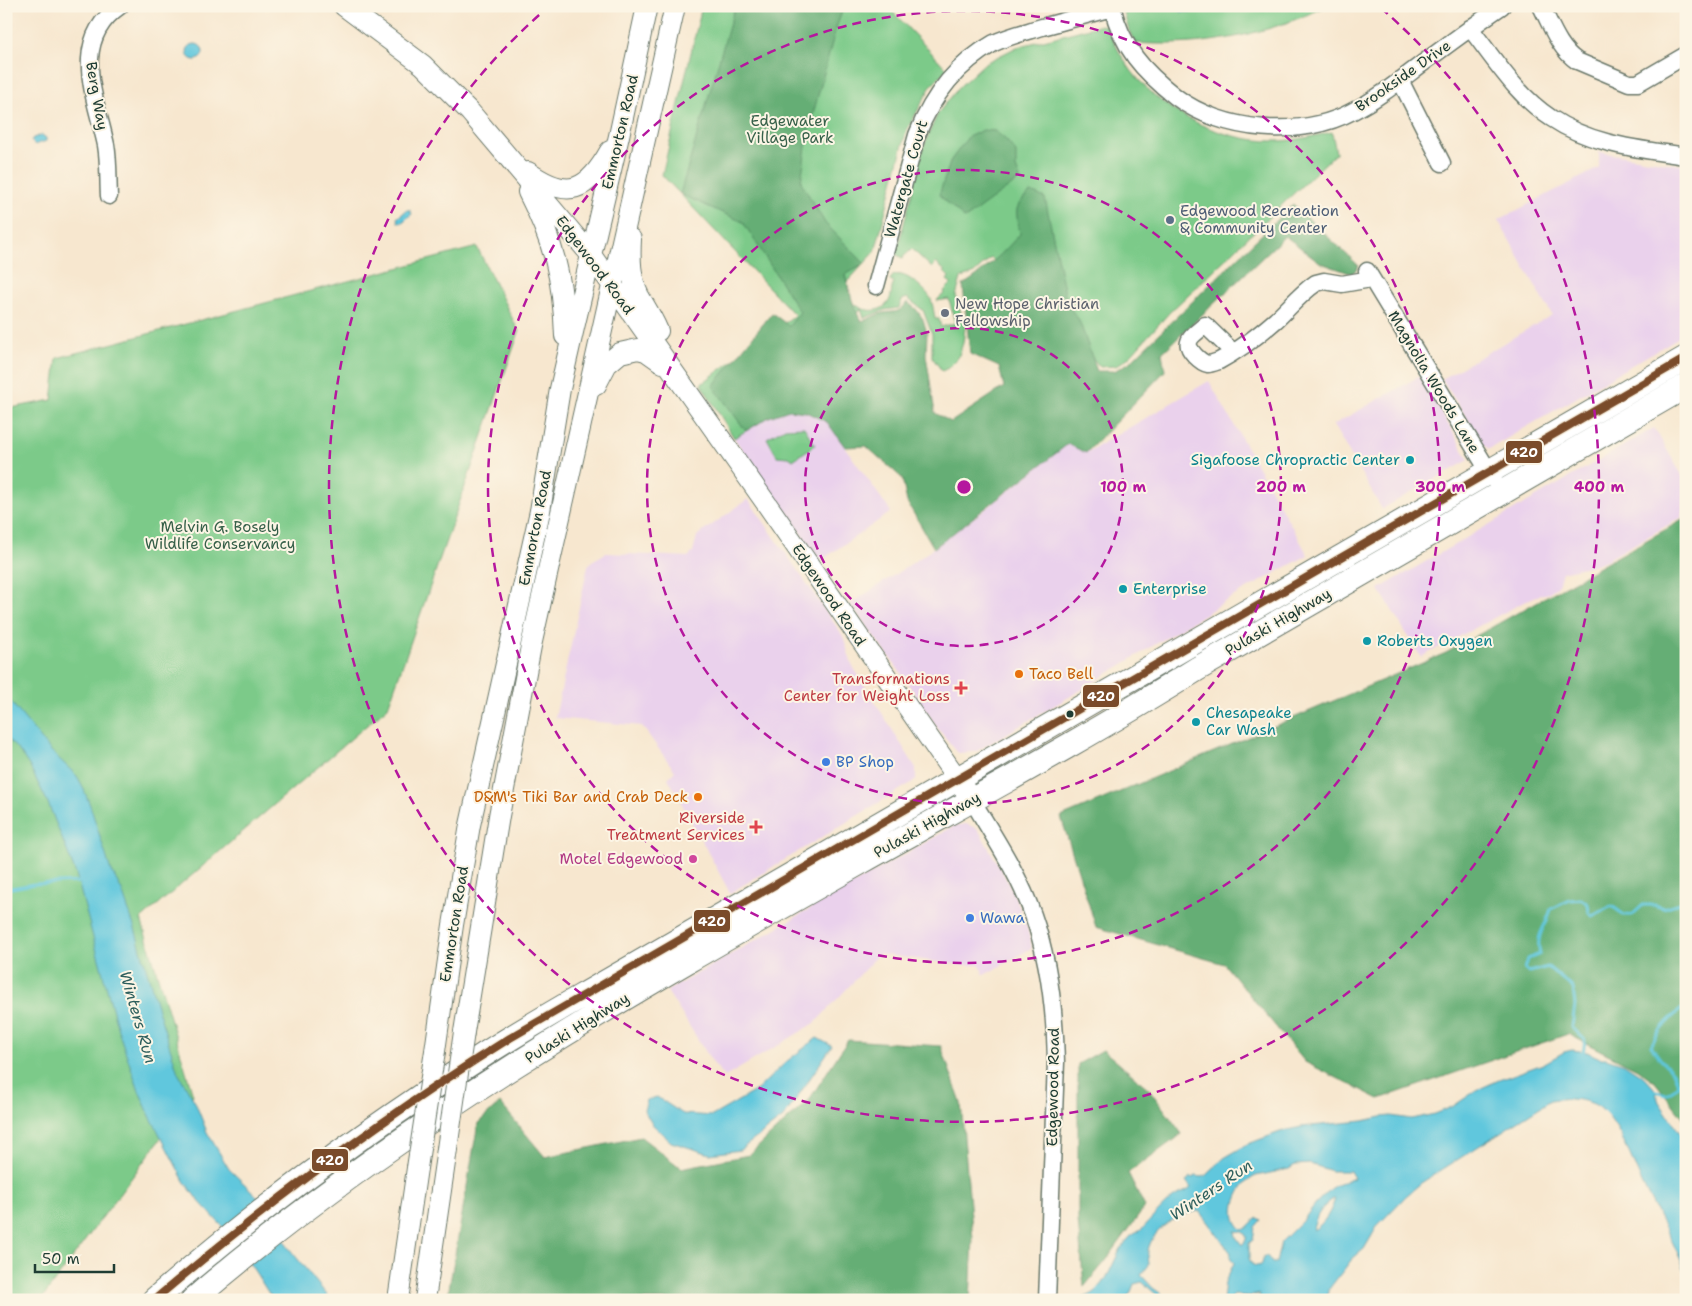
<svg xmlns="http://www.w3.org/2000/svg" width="1692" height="1306" font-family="'Shantell Sans',sans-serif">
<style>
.built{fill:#ead1ec}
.green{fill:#7cca89;stroke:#4e845e}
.forest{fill:#65ae75;stroke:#427654}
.water{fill:#60c7dd;stroke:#408288;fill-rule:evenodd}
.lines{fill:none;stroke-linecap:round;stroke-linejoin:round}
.stream{stroke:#60c7dd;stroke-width:3}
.minor-casing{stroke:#6b786a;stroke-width:19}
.major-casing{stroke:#6b786a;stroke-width:22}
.highway-casing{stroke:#6b786a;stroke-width:26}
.minor{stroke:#fff;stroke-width:16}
.major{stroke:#fff;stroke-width:20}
.highway{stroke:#fff;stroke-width:24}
.major-bridge-casing{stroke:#6b786a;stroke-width:22;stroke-linecap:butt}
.major-bridge{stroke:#fff;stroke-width:20}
.bus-1-casing{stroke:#fcf5e5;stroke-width:11}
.bus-1{stroke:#7a4b2a;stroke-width:8}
.ring{fill:none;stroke:#b5179e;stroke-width:2.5;stroke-dasharray:9 6}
.service-dot{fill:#5c6f8a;stroke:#fcf5e5;stroke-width:2}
.worship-dot{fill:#6b7280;stroke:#fcf5e5;stroke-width:2}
.culture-dot{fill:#0f9aa8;stroke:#fcf5e5;stroke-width:2}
.food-dot{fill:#e8710a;stroke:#fcf5e5;stroke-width:2}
.health-dot{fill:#e0444e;stroke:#fcf5e5;stroke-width:2}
.bus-dot{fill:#1f3d34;stroke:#fcf5e5;stroke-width:2}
.shop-dot{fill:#3f7fe0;stroke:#fcf5e5;stroke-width:2}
.hotel-dot{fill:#d1479c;stroke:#fcf5e5;stroke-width:2}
.labels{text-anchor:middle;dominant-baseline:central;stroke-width:4;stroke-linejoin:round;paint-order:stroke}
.street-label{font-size:15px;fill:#1f3d34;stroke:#fcf5e5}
.park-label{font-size:15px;fill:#366049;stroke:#fcf5e5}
.service-label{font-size:15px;fill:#4e5e75;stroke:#fcf5e5;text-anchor:start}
.worship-label{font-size:15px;fill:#5b616d;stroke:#fcf5e5;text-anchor:start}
.culture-label{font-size:15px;fill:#0d838f;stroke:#fcf5e5;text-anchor:start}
.food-label{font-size:15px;fill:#c56008;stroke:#fcf5e5;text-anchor:start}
.health-label{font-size:15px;fill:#be3a42;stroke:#fcf5e5;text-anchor:end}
.shop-label{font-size:15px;fill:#366cbe;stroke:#fcf5e5;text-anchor:start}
.hotel-label{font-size:15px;fill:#b23c85;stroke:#fcf5e5;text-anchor:end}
.water-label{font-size:16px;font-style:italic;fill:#2f605e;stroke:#fcf5e5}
.centre{fill:#b5179e;stroke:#fcf5e5;stroke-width:2.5}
.ring-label{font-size:15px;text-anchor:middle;font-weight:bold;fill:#b5179e;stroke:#fcf5e5;stroke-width:4;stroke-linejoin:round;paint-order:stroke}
.line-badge{stroke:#fcf5e5;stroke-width:2}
.badge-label{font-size:14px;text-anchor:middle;font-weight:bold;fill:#fff}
</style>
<rect width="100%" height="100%" fill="#fcf5e5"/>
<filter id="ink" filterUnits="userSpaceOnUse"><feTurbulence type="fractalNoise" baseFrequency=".02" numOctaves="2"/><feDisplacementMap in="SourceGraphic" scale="10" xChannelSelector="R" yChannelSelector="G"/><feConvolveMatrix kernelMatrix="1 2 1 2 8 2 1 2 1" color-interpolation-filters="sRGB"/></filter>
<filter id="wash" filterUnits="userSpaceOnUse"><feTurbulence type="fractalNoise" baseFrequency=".0096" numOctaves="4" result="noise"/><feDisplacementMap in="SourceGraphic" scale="20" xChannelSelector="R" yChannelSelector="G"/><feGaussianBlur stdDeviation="1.12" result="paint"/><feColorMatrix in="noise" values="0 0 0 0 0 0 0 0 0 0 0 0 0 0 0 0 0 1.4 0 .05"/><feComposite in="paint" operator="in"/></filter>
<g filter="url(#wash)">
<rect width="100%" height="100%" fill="#f7e7cf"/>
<path class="built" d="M1599,152L1686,166V333L1489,449L1483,444L1442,379L1552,315L1498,220L1599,168Z
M1420,376L1469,460L1382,509L1333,425Z
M1209,381L1308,555L1234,596L1081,690L975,752L958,753L939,730L896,666L850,604L920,558L990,506L1068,444L1086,453Z
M789,410L806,412L827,422L891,512L820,561L734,438L769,417Z
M1654,428L1686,482L1682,517L1601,563L1562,572L1558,586L1548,593L1533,597L1421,657L1379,589Z
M748,499L843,636L852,665L916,768V780L730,893L668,778L675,771L642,726L555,718L588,566L592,561L606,553L688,557L693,552L697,536Z
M966,824L978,829L1013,891L1026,924L1032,948L984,975L980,965H961L879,954L815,1023L725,1077L713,1063L667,991L954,826Z"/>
<path class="green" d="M702,6H898L892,11L947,69L931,86L906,132L875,252L846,283C847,288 848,295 850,299C858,310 875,315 886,305C893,298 890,290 894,282L890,280C897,263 927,290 931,299C933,305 934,313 935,319H939L941,327L955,323L949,299L937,301L938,299L945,293L944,291L951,284L947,280L949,277L944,272L945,271L936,263L932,268L912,249L902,258L896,254L915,182L912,179L929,133L938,113L959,87L985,63L1017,47L1101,25L1106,26C1112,38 1118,51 1126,63C1156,110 1220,142 1276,141C1295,141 1314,136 1332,132L1336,153L1169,313L1129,357L1116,366L1100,367L1089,354L991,258L973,274L961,278L956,296L965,328L963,343L958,358L948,368L942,371L932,357V334L923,310L907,298L902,300L899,308L885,310L864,318L861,309L769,417L734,438L701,384L795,315L662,175Z
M1122,6H1327C1266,35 1203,48 1135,43L1129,31Z
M477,247L519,332L388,707L141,919L193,1095L41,1300H6V409L52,400L57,358Z
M804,427L815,445L793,460L789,457L777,456L767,438L785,428Z"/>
<path class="forest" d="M735,6H844L836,28L808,133L801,182L825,223L865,264L845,275L854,307L861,321C868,320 876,314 883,313C895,311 899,314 907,302L916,309L923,319L927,333L926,355L935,413L951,422L1004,387L999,367L970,354L963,285C985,271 1003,253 1020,234C1016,210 1012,208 1031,192L1045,198L1067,304L1079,320L1097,371H1114L1130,362L1293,204L1359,266L1352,274L1321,263L1285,236L1162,353L1165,371L1086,453L1068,444L934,548L907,502L902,478L866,446L845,447L827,422L806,412L789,410L769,417L746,431L713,386L772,313L789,326L800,312L743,222L680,194Z
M983,130L995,131L1006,140L1016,152V168L1020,179L965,219L939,195L951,160L968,137Z
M1686,518V1121L1655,1082L1637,1069L1568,1034L1379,1099L1305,1062L1224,964L1096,927L1061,817L1446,653Z
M848,1040L941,1046L961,1103L973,1239L970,1300H447L478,1123L500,1103L545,1157L641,1137L681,1168L749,1155L809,1100Z
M1103,1050L1149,1089L1182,1134L1128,1173L1145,1207L1105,1262L1084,1287L1078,1221V1064Z"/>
<path class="water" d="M1172,6H1243L1224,11L1182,12Z
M187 52a8 8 0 1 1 16 0a8 8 0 1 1-16 0Z
M42,135L46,138V141L35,145L31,141L33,138Z
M407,210H410L412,214L401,223L398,222L397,218Z
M6,696L51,751L77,776L82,785L90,805L110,868L122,891L136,932L156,1003L178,1073L195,1102L207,1132L229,1169L259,1198L288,1247L331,1300H273L254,1270L222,1226L197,1199L184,1181L150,1116L139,1091L118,1030L76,874L48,803L30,767L20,752L6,737Z
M817,1038L832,1046L783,1118L740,1150L710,1154L671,1142L652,1124L644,1110L647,1100L657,1097L683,1114L712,1116L757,1090L786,1062Z
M1572,1050L1587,1052L1600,1058H1606L1624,1064L1644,1077L1654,1088L1659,1102L1686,1142V1273C1675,1243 1658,1216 1644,1187C1632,1162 1621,1125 1599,1107C1589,1099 1563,1097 1551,1100L1421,1183L1406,1196L1378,1225L1364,1249L1352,1259L1329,1289L1324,1300H1251L1260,1296V1294L1250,1296L1234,1295L1230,1300H1223L1225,1282L1234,1263L1230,1257L1231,1253L1199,1211C1178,1214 1153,1228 1148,1250C1147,1254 1149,1260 1149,1265L1141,1275L1153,1288L1170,1300H1150L1157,1295L1142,1282L1134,1284L1130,1294L1124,1299L1126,1300H1078C1085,1297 1093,1295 1098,1289C1112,1275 1115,1251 1131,1236C1134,1234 1138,1232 1141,1230C1152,1219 1162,1206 1174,1197C1179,1194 1184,1193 1191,1188L1186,1181L1191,1177L1193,1178L1196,1176L1201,1177L1205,1176L1224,1158L1248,1144L1280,1132L1301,1127L1363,1121L1381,1117L1391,1116L1411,1119L1435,1114L1452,1107L1477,1090L1499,1080L1543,1064L1564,1052ZM1310,1164L1332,1171H1350L1354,1178L1334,1186L1316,1203L1304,1219L1281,1242L1276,1263H1272L1267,1256H1264L1262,1264L1258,1266L1253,1265L1249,1259V1243L1253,1240L1255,1227L1261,1220L1258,1218C1252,1221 1247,1229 1243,1230C1224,1216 1239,1183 1256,1176L1289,1169L1295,1165ZM1335,1198C1333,1208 1324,1225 1313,1230C1314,1217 1324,1204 1335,1198ZM1235,1231L1243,1232L1246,1236V1240L1242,1245L1236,1237Z"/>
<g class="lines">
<path class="stream" d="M6,889L34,884L82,882
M1583,1054L1585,1040L1572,1027L1575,1005L1573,988L1548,967L1529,972L1525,969L1528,959L1540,954C1535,933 1546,928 1551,909L1570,900L1581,899L1588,904L1589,913L1592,916L1612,906L1624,915H1632L1643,905H1654L1663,908L1686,901
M1678,1083L1686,1081
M1652,1090L1666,1094L1679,1086L1673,1072L1661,1060L1651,1046C1659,1029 1670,1017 1686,1006"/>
</g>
</g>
<g filter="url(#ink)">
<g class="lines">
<defs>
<path id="minor" d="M1112,6C1122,48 1143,71 1176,97C1222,132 1302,139 1353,111C1377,99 1398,82 1419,66C1446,46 1474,25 1502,6
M1541,6C1551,25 1559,49 1577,61L1629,83H1638L1686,55
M1470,28C1494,59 1518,97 1551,118C1591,145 1640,149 1686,156
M1400,80L1442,163
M109,196C108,179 109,162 106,145C96,98 69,41 120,6
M1367,271L1494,480
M876,286L917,135C932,96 957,64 994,43C1009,36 1026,32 1042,27C1065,21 1089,14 1112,8
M1233,352L1205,325C1200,330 1190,336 1189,342C1186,349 1201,363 1208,364C1211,364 1216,362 1219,361C1238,351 1260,334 1276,320C1289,308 1301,293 1316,283L1324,281L1342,284L1371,279
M972,800C994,837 1019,874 1033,915C1050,963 1055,1012 1056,1062L1047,1300"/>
<path id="major" d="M344,6L423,65L470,112L591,255L766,503L972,800
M528,172C568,200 587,192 610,151
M528,192C554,243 563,278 565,336
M631,239C630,258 630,278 639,296C646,308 653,319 658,331
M596,385L607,364L620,353L638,349L646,351L663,363
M464,1032L499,816L531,646L675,6
M435,1051L453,925L470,825L540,511L560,389L573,332L619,136L647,6
M398,1300L417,1168
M425,1300L447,1149"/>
<path id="highway" d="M154,1300C255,1212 366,1130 479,1058C520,1031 563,1007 606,982L1686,358
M193,1300C393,1127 631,992 861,862C973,799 1087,738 1197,669L1686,386"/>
</defs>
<use href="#minor" class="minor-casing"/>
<use href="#major" class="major-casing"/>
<use href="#highway" class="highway-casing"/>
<use href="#minor" class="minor"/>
<use href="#major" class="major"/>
<use href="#highway" class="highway"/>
<defs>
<path id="major-bridge" d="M447,1149L464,1032
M417,1168L435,1051"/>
</defs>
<use href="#major-bridge" class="major-bridge-casing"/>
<use href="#major-bridge" class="major-bridge"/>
<defs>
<path id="bus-1" d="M154,1300C267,1204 385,1116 510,1038L1686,358"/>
</defs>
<use href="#bus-1" class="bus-1-casing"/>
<use href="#bus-1" class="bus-1"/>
</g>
</g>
<g class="ring">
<circle cx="964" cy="487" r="159"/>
<circle cx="964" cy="487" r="317"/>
<circle cx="964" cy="487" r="476"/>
<path d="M1381 8A635 635 0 1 1 547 8"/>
</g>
<circle class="service-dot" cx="1170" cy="220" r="5"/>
<circle class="worship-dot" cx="945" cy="313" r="5"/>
<g class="culture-dot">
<circle cx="1410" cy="460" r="5"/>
<circle cx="1123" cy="589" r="5"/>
<circle cx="1367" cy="641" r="5"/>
<circle cx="1196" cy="722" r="5"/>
</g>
<g class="food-dot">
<circle cx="1019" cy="674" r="5"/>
<circle cx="698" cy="797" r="5"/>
</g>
<g class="health-dot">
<path d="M958.5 680.5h5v5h5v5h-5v5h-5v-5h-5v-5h5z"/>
<path d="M753.5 819.5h5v5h5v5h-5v5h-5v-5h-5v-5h5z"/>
</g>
<circle class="bus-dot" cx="1070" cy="714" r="4.5"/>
<g class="shop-dot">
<circle cx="826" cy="762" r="5"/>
<circle cx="970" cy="918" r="5"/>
</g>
<circle class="hotel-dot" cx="693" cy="859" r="5"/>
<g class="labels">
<g class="street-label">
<text transform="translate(1403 76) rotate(-35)">Brookside Drive</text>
<text transform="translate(97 96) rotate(80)">Berg Way</text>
<text transform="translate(620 132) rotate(-77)">Emmorton Road</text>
<text transform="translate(906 179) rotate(-74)">Watergate Court</text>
<text transform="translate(595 265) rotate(53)">Edgewood Road</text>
<text transform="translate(1434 382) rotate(59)">Magnolia Woods Lane</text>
<text transform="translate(535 528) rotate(-79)">Emmorton Road</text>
<text transform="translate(829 595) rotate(56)">Edgewood Road</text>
<text transform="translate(1278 622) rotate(-30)">Pulaski Highway</text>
<text transform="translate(927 825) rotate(-29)">Pulaski Highway</text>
<text transform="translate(454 924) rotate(-81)">Emmorton Road</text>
<text transform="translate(577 1028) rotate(-32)">Pulaski Highway</text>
<text transform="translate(1053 1087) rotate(-89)">Edgewood Road</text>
</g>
<g class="park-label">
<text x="790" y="121">Edgewater<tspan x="790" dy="17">Village Park</tspan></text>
<text x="220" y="527">Melvin G. Bosely<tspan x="220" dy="17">Wildlife Conservancy</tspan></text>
</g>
<g class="service-label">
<text x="1180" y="211">Edgewood Recreation<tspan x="1180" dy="17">&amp; Community Center</tspan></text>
</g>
<g class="worship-label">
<text x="955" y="304">New Hope Christian<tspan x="955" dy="17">Fellowship</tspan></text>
</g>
<g class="culture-label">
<text x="1400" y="460" text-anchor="end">Sigafoose Chropractic Center</text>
<text x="1133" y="589">Enterprise</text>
<text x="1377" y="641">Roberts Oxygen</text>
<text x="1206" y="713">Chesapeake<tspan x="1206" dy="17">Car Wash</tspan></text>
</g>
<g class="food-label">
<text x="1029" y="674">Taco Bell</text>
<text x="688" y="797" text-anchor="end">D&amp;M's Tiki Bar and Crab Deck</text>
</g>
<g class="health-label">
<text x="950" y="679">Transformations<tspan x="950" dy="17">Center for Weight Loss</tspan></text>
<text x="745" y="818">Riverside<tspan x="745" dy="17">Treatment Services</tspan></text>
</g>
<g class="shop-label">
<text x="836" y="762">BP Shop</text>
<text x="980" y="918">Wawa</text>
</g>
<g class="hotel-label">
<text x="683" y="859">Motel Edgewood</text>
</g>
<g class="water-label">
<text transform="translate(138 1017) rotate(74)">Winters Run</text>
<text transform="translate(1211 1190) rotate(-34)">Winters Run</text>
</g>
</g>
<circle cx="964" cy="487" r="8" class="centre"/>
<g class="ring-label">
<text x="1123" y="492">100 m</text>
<text x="1281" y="492">200 m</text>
<text x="1440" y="492">300 m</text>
<text x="1599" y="492">400 m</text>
</g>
<g class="line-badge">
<rect x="1505" y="440" width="38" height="24" rx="5" fill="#7a4b2a"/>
<rect x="1082" y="684" width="38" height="24" rx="5" fill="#7a4b2a"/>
<rect x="693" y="909" width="38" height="24" rx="5" fill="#7a4b2a"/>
<rect x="311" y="1148" width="38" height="24" rx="5" fill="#7a4b2a"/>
</g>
<g class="badge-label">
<text x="1524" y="457">420</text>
<text x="1101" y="701">420</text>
<text x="712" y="926">420</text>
<text x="330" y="1165">420</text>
</g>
<rect width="1692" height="1306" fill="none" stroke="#fcf5e5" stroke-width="25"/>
<path d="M35 1264v8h79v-8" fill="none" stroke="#1f3d34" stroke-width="2.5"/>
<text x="42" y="1264" font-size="15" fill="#1f3d34" stroke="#fcf5e5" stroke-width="4" paint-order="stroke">50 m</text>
</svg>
